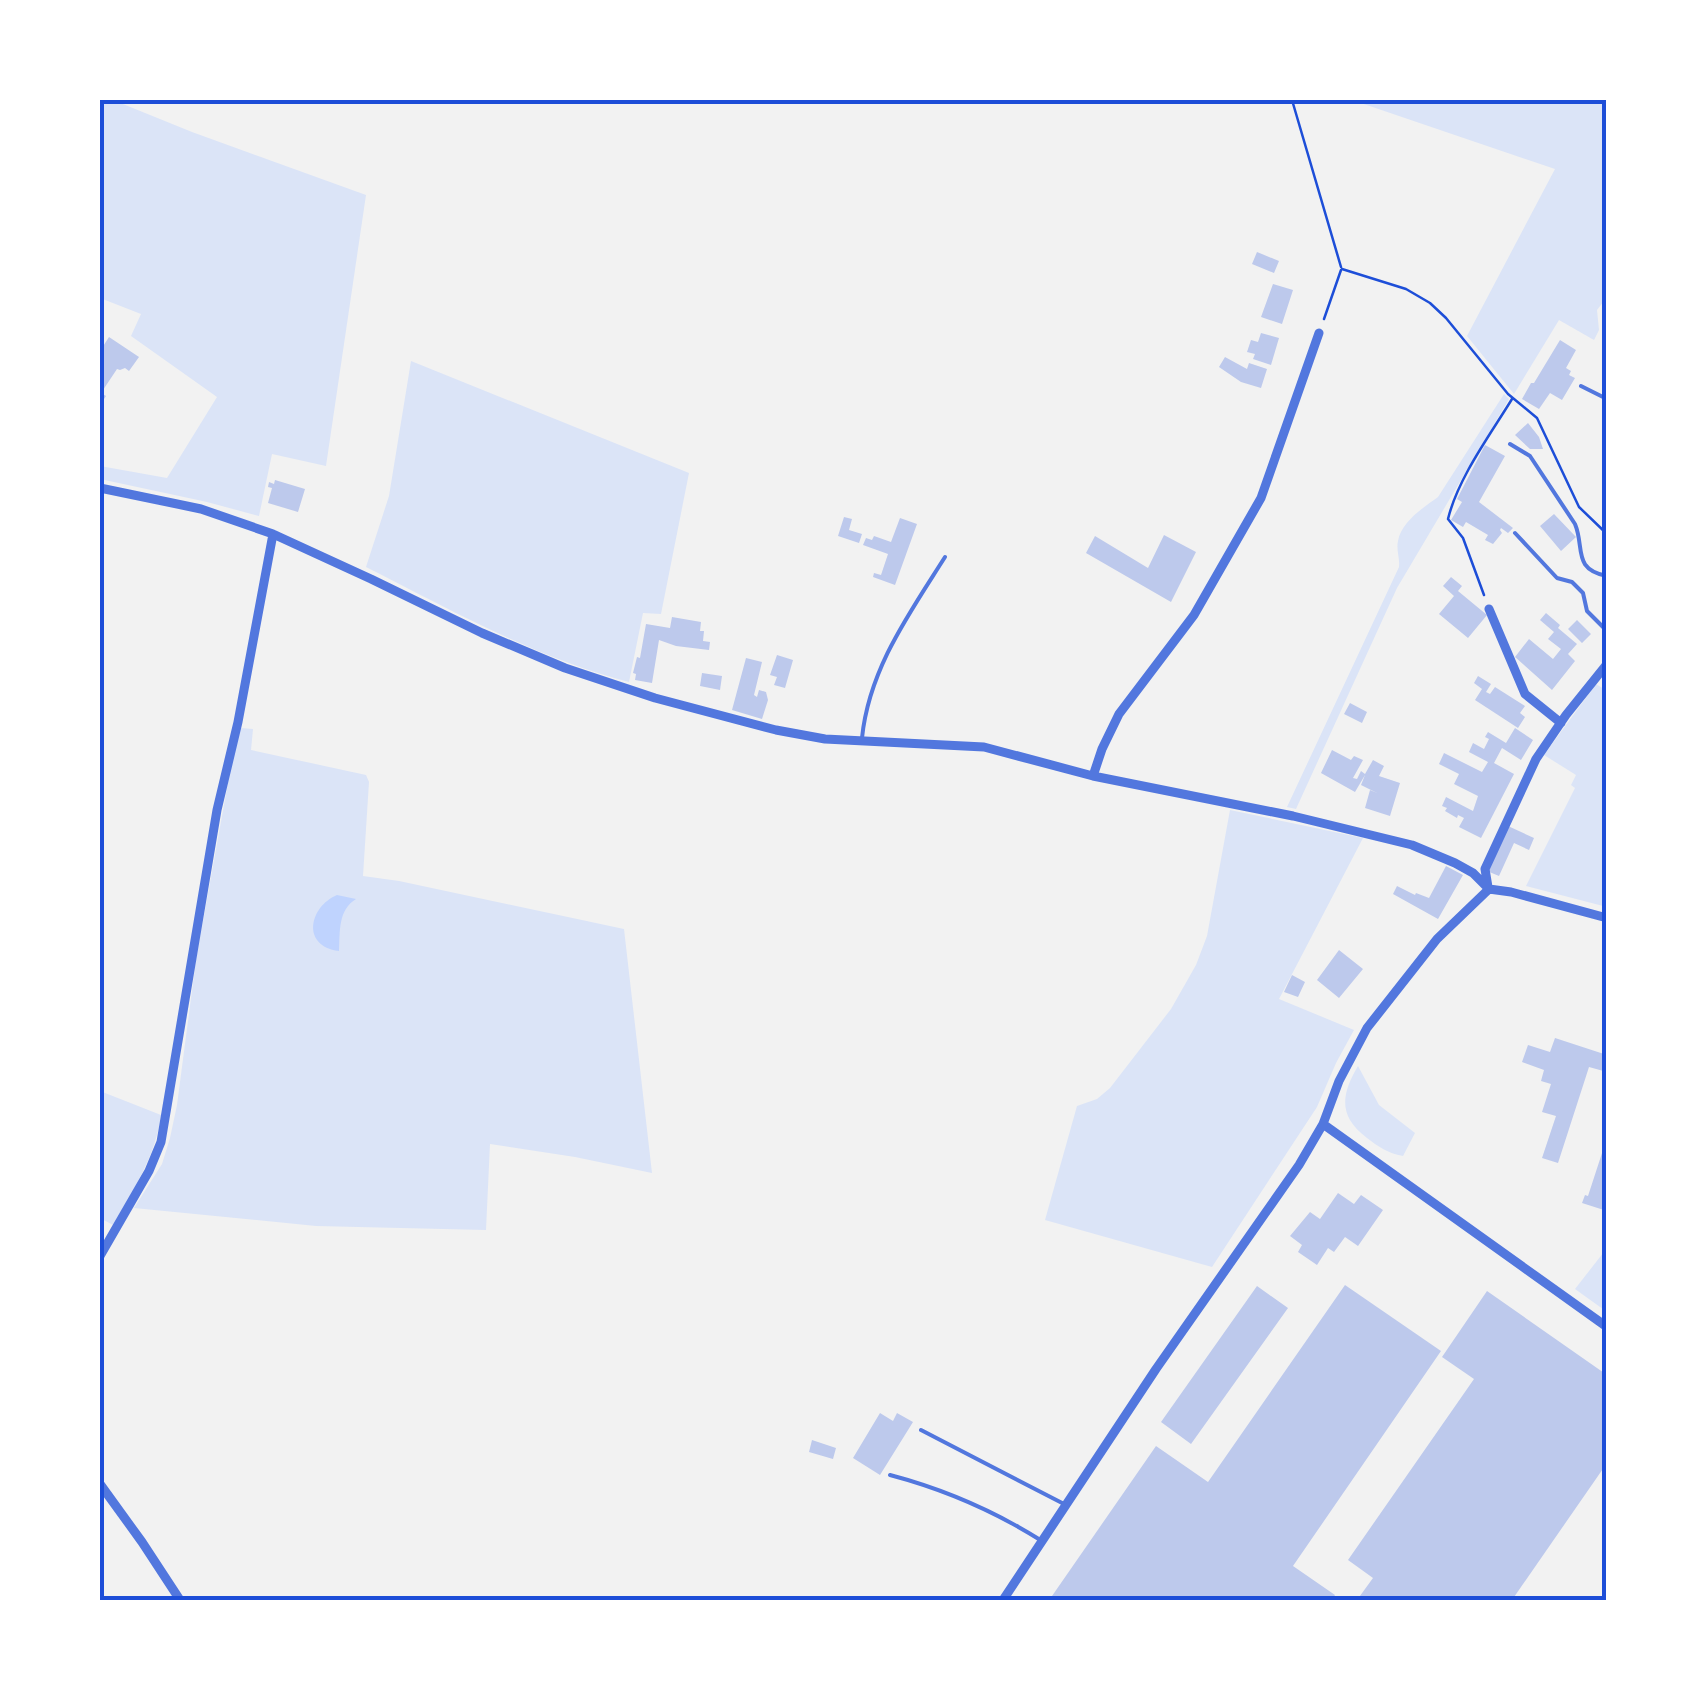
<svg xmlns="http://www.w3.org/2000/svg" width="1707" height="1700" font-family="'Fira Sans Condensed',sans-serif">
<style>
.green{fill:#dbe4f7}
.water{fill:#bfd3fe}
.building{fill:#bdc9ec}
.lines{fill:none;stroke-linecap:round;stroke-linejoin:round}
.path{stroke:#1d4ed8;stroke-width:2.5}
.service{stroke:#5277de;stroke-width:4}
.minor{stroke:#5277de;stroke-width:9}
.neatline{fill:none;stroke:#1d4ed8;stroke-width:4}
</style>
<rect width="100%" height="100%" fill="#f2f2f2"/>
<path class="green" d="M100,100H113L192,132L366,195L326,466L272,454L259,516L207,502L100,479V466L167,478L217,397L131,336L141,314L100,298Z
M1352,100H1607V297L1597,310L1599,330L1594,340L1559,320L1514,394L1467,336L1555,169Z
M411,361L689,473L661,614L643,613L629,682C536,658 451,610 366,567L389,496Z
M1504,394L1509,399L1397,588L1296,809L1287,807L1399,567C1400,558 1396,550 1398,541C1401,522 1424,507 1438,497Z
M1596,684L1607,691V907L1526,886L1575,788L1571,785L1576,775L1544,755Z
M241,728L253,729L251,750L366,775L369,782L363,876L399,881L624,929L652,1173L575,1157L490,1144L486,1230L316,1226L134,1208L162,1164L170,1138L177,1105L196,960L231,766Z
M1230,810L1363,838L1279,999L1354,1030L1336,1063L1317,1107L1212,1267L1045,1220L1077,1106L1097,1099L1110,1088L1171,1009L1196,965L1207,936Z
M1358,1066L1379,1105L1415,1133L1403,1156C1387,1153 1379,1147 1367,1138C1338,1116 1341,1095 1358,1066Z
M100,1091L161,1115C156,1155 133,1191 113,1225L100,1218Z
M1607,1248V1312L1575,1289Z"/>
<path class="water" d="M337,895L356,899C338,910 340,931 339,951C301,946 309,907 337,895Z"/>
<path class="building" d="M1257,252L1279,261L1274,273L1252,264Z
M1273,284L1293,290L1282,324L1261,317Z
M1261,333L1279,338L1271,365L1253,359L1255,354L1247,352L1251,340L1258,342Z
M109,337L139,357L129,371L125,368L120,370L117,369L101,393L106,396L100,405V359L103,354L100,351Z
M1560,340L1576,350L1566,368L1571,371L1569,375L1575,378L1562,400L1550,393L1539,409L1522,399L1531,383H1534Z
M1225,357L1247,369L1249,363L1267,369L1261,388L1241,382L1219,367Z
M1528,423L1539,437L1543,449H1530L1515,435Z
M1485,445L1505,456L1479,502L1513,528L1508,533L1501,528L1500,530L1502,533L1493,544L1485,540L1488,535L1466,522L1463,527L1451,520L1462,502L1457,499Z
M275,480L305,489L298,512L268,503L272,488L268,487L269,482L274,484Z
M1554,514L1576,537L1561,551L1540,526Z
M844,517L852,519L849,530L862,534L859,543L838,536Z
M900,518L917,524L895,585L873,577L874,573L881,575L888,554L863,545L866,538L872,540L874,536L891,542Z
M1164,535L1196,552L1171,602L1086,553L1095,536L1148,568Z
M1451,577L1462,586L1458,591L1487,615L1468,638L1439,614L1454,596L1443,586Z
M1546,613L1560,625L1558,628L1577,644L1568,654L1575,661L1552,690L1515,657L1529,639L1553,659L1561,649L1548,639L1554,632L1540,620Z
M672,617L701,622L700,631H704L703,641L710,642L709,650L676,646L659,640L652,683L635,680L636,674L633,673L637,657L640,658L646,624L670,628Z
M1577,620L1591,634L1582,643L1568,629Z
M777,655L793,660L785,688L774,685L777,677L770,675Z
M746,658L762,662L754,695L757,697L759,690L766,692L768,700L762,719L732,710Z
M702,673L722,676L720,690L700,686Z
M1478,676L1491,684L1486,692L1490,694L1495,687L1525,706L1520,713L1525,717L1518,728L1475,700L1482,689L1474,683Z
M1350,703L1367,712L1362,723L1344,714Z
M1515,728L1533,740L1521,760L1502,748L1494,763L1514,774L1481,838L1459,827L1464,818L1458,815L1457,818L1445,811L1447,808L1442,806L1446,797L1473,811L1478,796L1454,784L1459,774L1439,764L1444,753L1482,772L1488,762L1469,752L1473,743L1484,749L1489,739L1485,737L1488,732L1506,743Z
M1332,750L1351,760L1354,756L1363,760L1353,778L1357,779L1361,771L1365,774L1373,760L1384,766L1379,776L1400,783L1390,816L1365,808L1370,790L1377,793L1361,785L1365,775L1355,792L1321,773Z
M1508,826L1534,838L1529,850L1514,843L1499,876L1487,871Z
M1446,866L1463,875L1438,919L1393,894L1397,886L1415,895L1416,893L1429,898Z
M1339,950L1363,969L1339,998L1317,980Z
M1292,975L1305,982L1298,997L1284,992Z
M1555,1038L1607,1055V1072L1589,1067L1558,1163L1542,1158L1556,1116L1542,1112L1551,1084L1541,1081L1544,1070L1522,1062L1528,1045L1550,1052Z
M1603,1150L1607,1151V1211L1582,1203L1585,1195L1588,1196Z
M1338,1193L1354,1204L1361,1195L1383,1210L1358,1246L1345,1237L1334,1252L1328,1248L1317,1265L1298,1252L1302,1245L1290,1236L1310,1212L1320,1219Z
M1345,1285L1441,1351L1293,1566L1335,1595L1332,1600H1058L1052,1596L1156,1446L1208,1482Z
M1257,1286L1288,1308L1191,1444L1161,1422Z
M1487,1291L1607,1375V1463L1512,1600H1357L1373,1578L1348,1560L1474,1379L1442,1357Z
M880,1413L893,1421L897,1413L913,1422L880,1475L853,1458Z
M812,1440L836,1448L833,1459L809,1452Z"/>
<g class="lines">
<path class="path" d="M1292,100L1341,267
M1342,269L1406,289L1430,303L1446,318L1508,394L1537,418L1579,507L1607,534
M1324,319L1341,270
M1484,595L1463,538L1448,519C1458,478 1490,435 1512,399"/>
<path class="service" d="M100,343L102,344
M1581,386L1607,399
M1510,444L1530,456L1575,524C1585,548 1572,569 1607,576
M1515,533L1557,578L1572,582L1583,593L1587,611L1607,631
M862,738C869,669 909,614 945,557
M921,1430L1066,1505
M890,1475C943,1489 996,1512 1042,1541"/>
<path class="minor" d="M100,488L201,509L273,534L371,579L482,633L565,668L655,698L776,730L825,739L984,747L1093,776L1293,816L1412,845L1455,863L1473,873L1489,889
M1489,609L1525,694L1561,723
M1093,776L1102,749L1119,714L1194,615L1261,498L1319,333
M1488,887L1485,869L1536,759L1566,715L1607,664
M1323,1124L1607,1327
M100,1256L149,1171L161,1142L217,810L238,722L273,534
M100,1484L142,1542L180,1600
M1003,1600L1156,1369L1299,1165L1323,1124L1339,1081L1367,1028L1437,939L1489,889L1511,892L1607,918"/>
</g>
<rect width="1707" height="1700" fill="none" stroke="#ffffff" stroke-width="205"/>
<rect x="102" y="102" width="1502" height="1496" class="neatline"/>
</svg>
